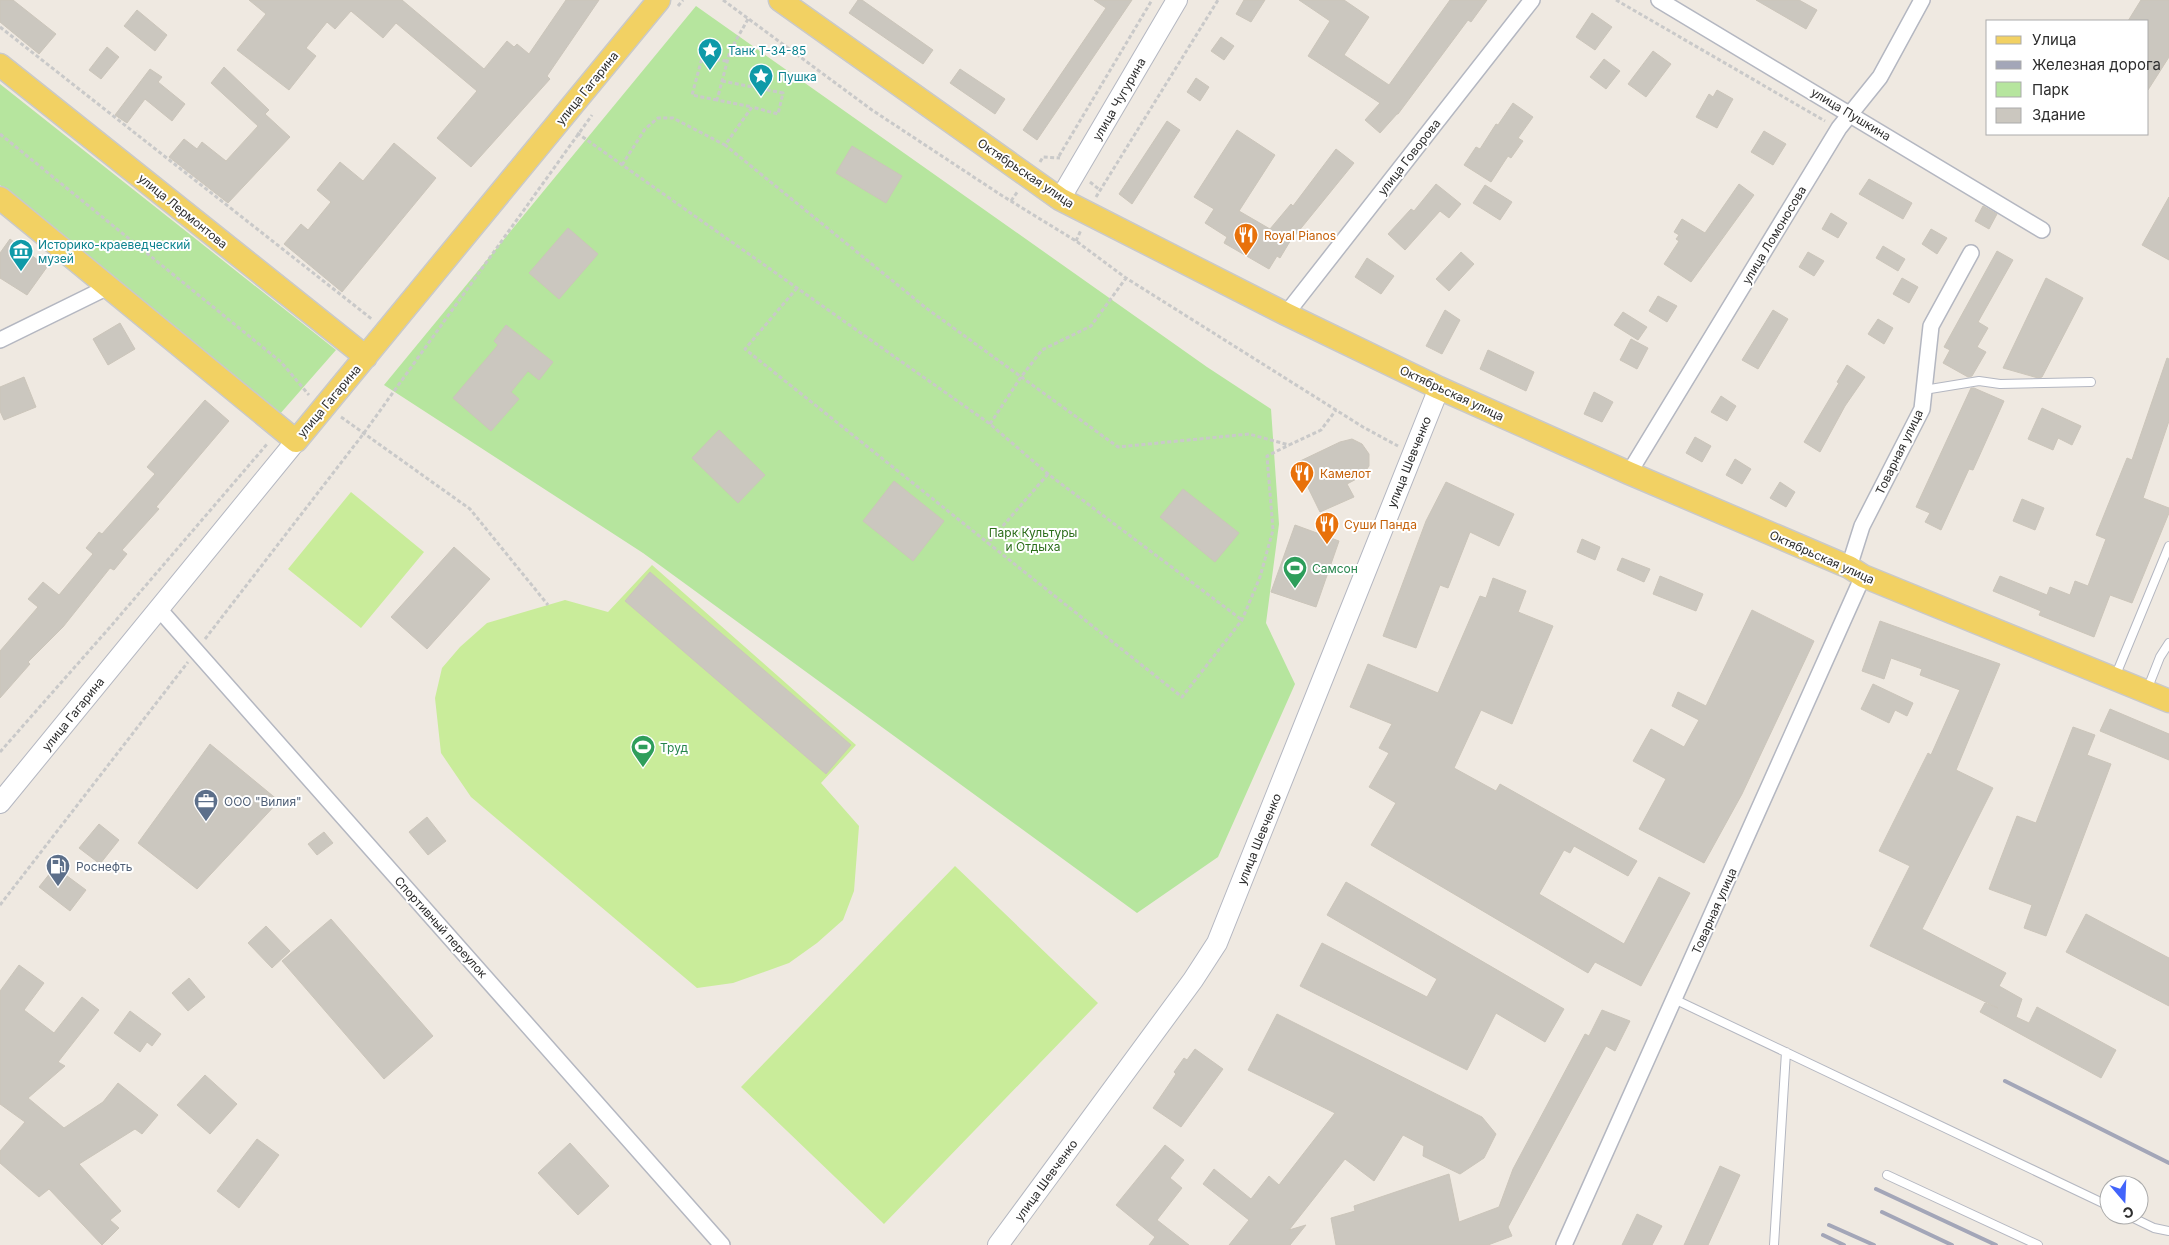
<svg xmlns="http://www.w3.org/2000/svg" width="2169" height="1245" font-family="Inter,sans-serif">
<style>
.green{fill:#b6e59e}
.pitch{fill:#c9ec9a}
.building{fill:#cbc7bf;stroke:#cbc5ba}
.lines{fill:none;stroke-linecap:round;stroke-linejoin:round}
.lane-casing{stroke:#b4b7c1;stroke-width:10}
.street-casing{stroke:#b4b7c1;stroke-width:18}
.secondary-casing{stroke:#b4b7c1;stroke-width:22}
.primary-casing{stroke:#c9c9c9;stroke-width:25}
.path{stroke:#c9c9c9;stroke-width:3;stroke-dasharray:4 2.5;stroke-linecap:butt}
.lane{stroke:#fff;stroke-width:8}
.street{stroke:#fff;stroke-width:15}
.secondary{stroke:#fff;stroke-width:20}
.primary{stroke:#f2d163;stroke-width:22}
.rail{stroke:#a3a6b8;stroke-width:4}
.labels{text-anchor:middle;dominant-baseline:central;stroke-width:4;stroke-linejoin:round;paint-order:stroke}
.culture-label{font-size:12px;fill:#0d838f;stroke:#fff;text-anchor:start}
.street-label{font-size:12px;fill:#2e2e2e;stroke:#fff}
.food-label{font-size:12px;fill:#c56008;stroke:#fff;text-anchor:start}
.park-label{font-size:12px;fill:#2c6e1b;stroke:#fff}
.leisure-label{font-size:12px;fill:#27864d;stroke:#fff;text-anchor:start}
.service-label{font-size:12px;fill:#4e5e75;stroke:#fff;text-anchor:start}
</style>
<rect width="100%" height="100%" fill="#efe9e1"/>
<path class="green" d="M696,6L1207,367L1271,409L1279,524L1266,623L1295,684L1218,857L1137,913L643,553L384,385Z
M0,84L336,350L279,415L0,185Z"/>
<path class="pitch" d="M351,492L424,552L361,628L288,569Z
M652,565L856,745L821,783L859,826L854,891L843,920L817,943L789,963L733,983L697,988L471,797L441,753L435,698L442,668L460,647L487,623L565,600L608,612Z
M955,866L1098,1003L884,1224L741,1087Z"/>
<path class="building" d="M0,0H13L56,34L39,54L0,22Z
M249,0H402L484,69L507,41L514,47L517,44L529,54L566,0H599L547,76L550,79L471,167L437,138L477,91L396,23L383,38L351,11L335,29L327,22L306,48L316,56L289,90L237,50L266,14Z
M858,0H862L933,50L923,64L849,13Z
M1094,0H1132L1037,140L1023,130L1106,8Z
M1244,0H1265L1251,22L1236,14Z
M1299,0H1344L1369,17L1344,55L1389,85L1450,0H1487L1471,22L1468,20L1398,114H1397L1380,133L1365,120L1380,103L1308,56L1330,21Z
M1756,0H1799L1817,10L1806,29Z
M2141,0H2169V57L2148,90V21H2128Z
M137,10L167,35L155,51L124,26Z
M1592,13L1612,27L1595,50L1576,37Z
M1221,37L1234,46L1224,60L1211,51Z
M107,47L119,57L101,79L89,70Z
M1653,51L1671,64L1646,97L1628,84Z
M1604,59L1620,71L1606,89L1590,77Z
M224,67L269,110L265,114L290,137L228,203L169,157L184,139L197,149L202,142L226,161L258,126L211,83Z
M150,69L162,77L158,82L185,104L172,121L145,99L127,123L115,115Z
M960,69L1005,99L995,114L950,83Z
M1196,78L1209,87L1200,101L1187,92Z
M1717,90L1733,99L1717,128L1696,117L1709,94L1713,97Z
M1513,103L1533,117L1518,138L1523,141L1511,158L1508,156L1491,182L1464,165L1476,147L1480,149L1496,124L1498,125Z
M1167,121L1180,130L1132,204L1119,194Z
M1237,130L1275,155L1239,211L1270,229L1291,204L1293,206L1336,149L1354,163L1289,243L1280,258L1277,256L1269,269L1224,243L1227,237L1205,223L1214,209L1194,197Z
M1764,131L1786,144L1773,165L1751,152Z
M394,143L436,178L342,292L284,244L301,224L308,230L331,202L317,190L340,162L363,181Z
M852,146L902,176L886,203L836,173Z
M1869,179L1912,203L1903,219L1859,194Z
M1436,184L1461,204L1449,218L1440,211L1405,250L1388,234L1411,209L1414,211Z
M1739,184L1754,195L1691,282L1664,264L1679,241L1676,239L1679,235L1674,232L1682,219L1705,233Z
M1485,185L1512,202L1500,220L1473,203Z
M2169,197V260L2142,245Z
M1983,206L1997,214L1989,229L1975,221Z
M1831,213L1847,223L1838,238L1822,229Z
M568,228L598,254L559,299L529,273Z
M1931,229L1947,238L1937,254L1922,244Z
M10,239L47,267L27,295L0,278V253Z
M1883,246L1905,259L1898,271L1876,258Z
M1997,251L2013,260L1978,322L1988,328L1977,347L1986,352L1972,376L1968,377L1943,363L1950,350L1944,347Z
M1461,252L1474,264L1449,291L1436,279Z
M1808,252L1824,261L1814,276L1799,267Z
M1367,258L1394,276L1381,294L1355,277Z
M1902,278L1918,287L1909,303L1893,294Z
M2046,278L2083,298L2042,377L2038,378L2003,368Z
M1658,296L1677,306L1667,322L1649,311Z
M1445,310L1460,320L1442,354L1426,346Z
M1773,310L1788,319L1758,369L1742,360Z
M1623,312L1647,327L1638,340L1614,325Z
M1878,319L1893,328L1884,344L1868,334Z
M120,323L135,349L108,365L93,339Z
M506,325L553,362L539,380L528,371L511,392L519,399L491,431L453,398L498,345L494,341Z
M1631,339L1648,348L1637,369L1620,360Z
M1488,350L1534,372L1526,391L1480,369Z
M2167,358L2169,359V421L2143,498L2169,508V513L2132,603L2110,595L2094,637L2039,615L2041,611L1993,591L2000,576L2047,595L2050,587L2070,595L2075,581L2088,586L2106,539L2096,535L2127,458L2132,460Z
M1847,365L1865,377L1845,406L1820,452L1804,442L1839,383L1837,382Z
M24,377L36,407L4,420L0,411V387Z
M1971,388H1974L2004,401L1973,470L1969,469L1941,530L1925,522L1930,513L1916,507Z
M1594,392L1613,402L1602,422L1584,414Z
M1721,396L1736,406L1727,421L1711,412Z
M205,400L229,421L156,507L159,509L122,550L127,554L114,570L110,568L63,627L28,662L30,664L0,698V651L38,607L28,599L43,582L59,595L93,554L86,548L99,532L102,534L155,474L147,467Z
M2042,408L2081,426L2072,445L2058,438L2053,450L2028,439Z
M719,430L765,475L738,503L692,458Z
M1695,437L1711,446L1702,462L1686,453Z
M1352,439L1362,444L1369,454V466L1362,476L1347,484L1354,497L1320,512L1296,463L1340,442Z
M1735,459L1751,469L1742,484L1726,475Z
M894,481L944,521L913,561L863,521Z
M1446,482L1514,514L1499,546L1470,532L1448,588L1440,585L1416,648L1383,636L1426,521Z
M1780,482L1795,492L1786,507L1770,498Z
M1183,489L1239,533L1215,562L1160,517Z
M2022,499L2044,508L2035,530L2013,521Z
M1295,525L1339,541L1316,607L1271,592Z
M1582,539L1600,547L1595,560L1577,552Z
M454,547L490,579L427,649L391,617Z
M1622,558L1650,569L1644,582L1617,570Z
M650,572L851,745L826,774L625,601Z
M1660,576L1703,594L1696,611L1653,594Z
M1493,578L1526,591L1518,612L1553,626L1512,724L1481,710L1454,768L1496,791L1500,784L1637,861L1628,876L1574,846L1570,853L1564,850L1539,894L1624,944L1659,877L1690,893L1641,986L1595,962L1588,973L1371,845L1396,803L1369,787L1389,753L1379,748L1392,724L1350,707L1368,664L1438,693L1480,596L1486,598Z
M1752,610L1814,641L1742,794L1704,863L1639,829L1666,779L1633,761L1651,729L1684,747L1699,720L1672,706L1678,692L1706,706Z
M1880,621L2000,664L1956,770L1993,788L1922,929L2006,973L1999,986L2022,999L2016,1017L2029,1023L2037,1007L2116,1050L2101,1078L1980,1012L1985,1003L1998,1008L1870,946L1910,866L1879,851L1928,753L1931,755L1960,690L1920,675L1922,669L1891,658L1884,679L1862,671Z
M1873,684L1913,703L1907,716L1895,710L1889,723L1861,709Z
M2110,709L2169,734V760L2100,731Z
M2073,727L2095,735L2087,755L2111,764L2046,936L2024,928L2032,905L1989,889L2017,816L2036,823Z
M210,744L279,801L197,889L138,843Z
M427,817L446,841L428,855L409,832Z
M99,824L119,840L100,864L79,848Z
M324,832L333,843L317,855L308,844Z
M55,867L86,890L70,911L39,887Z
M1346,882L1564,1009L1545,1042L1496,1013L1467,1070L1300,986L1322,943L1427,997L1437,979L1327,915Z
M2086,914L2169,958V1006L2066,952Z
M331,919L433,1036L384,1079L282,961Z
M266,926L290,951L272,968L248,943Z
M19,965L44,983L24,1010L54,1033L82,997L99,1010L58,1062L65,1066L28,1098L64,1128L103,1102L118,1083L158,1115L142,1134L135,1129L79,1164L121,1211L110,1220L119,1228L102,1245L49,1189L39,1197L0,1163V1151L25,1122L0,1104V991Z
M189,978L205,997L188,1011L172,993Z
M1602,1010L1630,1021L1615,1051L1606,1046L1508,1227L1512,1236L1488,1245H1336L1331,1218L1355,1211L1354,1206L1449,1174L1459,1222L1499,1207L1513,1169L1585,1034L1589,1036Z
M130,1011L161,1034L152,1046L147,1042L140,1052L114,1033Z
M1277,1014L1482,1117L1496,1134L1484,1158L1460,1174L1423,1156L1424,1146L1403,1135L1374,1181L1345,1159L1289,1230L1306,1225L1290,1245H1229L1249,1220L1203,1184L1214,1169L1251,1199L1269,1176L1279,1185L1335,1113L1248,1070Z
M1195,1049L1223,1069L1181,1127L1153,1108L1176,1074L1174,1072L1184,1058L1187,1060Z
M205,1075L237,1104L210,1134L177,1105Z
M257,1139L279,1155L239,1208L217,1191Z
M570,1143L609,1186L578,1215L538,1173Z
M1165,1145L1184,1160L1170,1178L1182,1188L1157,1220L1189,1245H1149L1155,1237L1116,1205Z
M1720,1166L1740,1175L1708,1245H1684Z
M1637,1214L1662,1226L1652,1245H1622Z"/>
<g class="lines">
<defs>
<path id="lane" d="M1924,390L1979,381L2000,384L2091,382
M2115,677L2169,546
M2147,690L2160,657L2169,643
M1674,999L2109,1206
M1887,1175L2038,1245
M2127,1215L2154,1228L2169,1231
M1774,1245L1786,1052"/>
<path id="street" d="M1659,0L2042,230
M1286,314L1532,0
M0,340L108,287
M1629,473L1839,128L1880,77L1922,0
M1849,567L1862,526L1922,409L1931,326L1971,253
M159,609L722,1245
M1564,1245L1863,576"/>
<path id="secondary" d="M1060,199L1177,0
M0,803L296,441
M998,1245L1193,980L1217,943L1439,388"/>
<path id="primary" d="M780,0L1060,199L1286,314L1439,388L1629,473L1849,567L1863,576L2169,701
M0,65L366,357
M0,198L296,441L659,0"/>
</defs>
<use href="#lane" class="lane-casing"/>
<use href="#street" class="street-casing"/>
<use href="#secondary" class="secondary-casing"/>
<use href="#primary" class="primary-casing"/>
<path class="path" d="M723,0L872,110L1001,195L1076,241L1126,278L1363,427L1398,446
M1616,0L1825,121
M678,6L683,0
M748,19L730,51L717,100L752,107L725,145L926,308L1118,447L1249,434L1289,445L1321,430L1336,410
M0,27L373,320
M722,81L783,93L778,114L752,107
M717,100L692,95L702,58L727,61
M577,133L990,424L1048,474L1242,620
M0,134L281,362L309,395
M1059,156L1152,0
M1040,162L1043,157L1060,158
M622,165L645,129L658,118H673L725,145
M1090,182L1100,190
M1096,197L1218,0
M1011,201L1018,191
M1076,241L1081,230
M797,288L745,349L988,543
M341,417L470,509L548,605
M990,424L1021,377L1042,350L1091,326L1126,278
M1048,474L988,543L1182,697L1242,620L1260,577L1273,530L1267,456L1289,445
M205,639L364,433L592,115
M0,752L111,626L268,443
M0,905L188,662"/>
<use href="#lane" class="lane"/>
<use href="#street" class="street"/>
<use href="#secondary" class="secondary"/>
<use href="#primary" class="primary"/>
<path class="rail" d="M2005,1081L2169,1163
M1876,1189L1996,1245
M1882,1212L1952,1245
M1829,1225L1874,1245
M1823,1235L1844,1245"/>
</g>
<defs>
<symbol id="sight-pin" viewBox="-11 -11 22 30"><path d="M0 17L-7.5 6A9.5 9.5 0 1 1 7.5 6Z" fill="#0f9aa8" stroke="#fff"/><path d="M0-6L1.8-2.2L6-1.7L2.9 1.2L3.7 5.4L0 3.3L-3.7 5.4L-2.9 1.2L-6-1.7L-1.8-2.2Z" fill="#fff"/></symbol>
<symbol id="restaurant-pin" viewBox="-11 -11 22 30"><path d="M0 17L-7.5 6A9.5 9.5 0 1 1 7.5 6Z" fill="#e8710a" stroke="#fff"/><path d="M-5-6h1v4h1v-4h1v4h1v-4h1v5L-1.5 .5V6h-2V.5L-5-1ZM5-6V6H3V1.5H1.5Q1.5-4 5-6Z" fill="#fff"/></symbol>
<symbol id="museum-pin" viewBox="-11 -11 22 30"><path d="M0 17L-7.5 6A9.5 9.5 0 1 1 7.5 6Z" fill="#0f9aa8" stroke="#fff"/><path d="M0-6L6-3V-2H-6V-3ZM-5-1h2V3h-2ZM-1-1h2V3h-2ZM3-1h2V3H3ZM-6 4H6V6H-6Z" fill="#fff"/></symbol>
<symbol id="stadium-pin" viewBox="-11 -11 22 30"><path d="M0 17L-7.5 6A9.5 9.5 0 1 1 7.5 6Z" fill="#2e9e5b" stroke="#fff"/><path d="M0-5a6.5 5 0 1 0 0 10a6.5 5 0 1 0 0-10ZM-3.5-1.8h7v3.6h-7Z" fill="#fff"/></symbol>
<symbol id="office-pin" viewBox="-11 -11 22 30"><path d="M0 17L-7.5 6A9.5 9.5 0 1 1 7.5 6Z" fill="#5c6f8a" stroke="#fff"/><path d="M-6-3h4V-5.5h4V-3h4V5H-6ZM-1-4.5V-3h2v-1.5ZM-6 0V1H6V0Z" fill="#fff"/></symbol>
<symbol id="fuel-pin" viewBox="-11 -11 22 30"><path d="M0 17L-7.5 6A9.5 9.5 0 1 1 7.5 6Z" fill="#5c6f8a" stroke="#fff"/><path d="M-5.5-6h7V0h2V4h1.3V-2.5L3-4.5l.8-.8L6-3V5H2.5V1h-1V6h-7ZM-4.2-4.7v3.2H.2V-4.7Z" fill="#fff"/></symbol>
</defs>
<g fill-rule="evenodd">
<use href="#sight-pin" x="696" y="36" width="28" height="38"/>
<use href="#sight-pin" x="747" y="62" width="28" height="38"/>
<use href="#restaurant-pin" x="1232" y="221" width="28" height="38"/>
<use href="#museum-pin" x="7" y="237" width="28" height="38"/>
<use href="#restaurant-pin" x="1288" y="459" width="28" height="38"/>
<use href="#restaurant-pin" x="1313" y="510" width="28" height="38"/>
<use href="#stadium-pin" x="1281" y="554" width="28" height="38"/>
<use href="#stadium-pin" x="629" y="733" width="28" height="38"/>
<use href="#office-pin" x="192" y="787" width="28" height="38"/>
<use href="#fuel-pin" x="44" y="852" width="28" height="38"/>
</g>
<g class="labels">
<g class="culture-label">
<text x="728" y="50">Танк Т-34-85</text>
<text x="778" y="76">Пушка</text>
<text x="38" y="244">Историко-краеведческий<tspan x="38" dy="14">музей</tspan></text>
</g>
<g class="street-label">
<text transform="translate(587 88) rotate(-51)">улица Гагарина</text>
<text transform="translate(1119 99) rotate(-60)">улица Чугурина</text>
<text transform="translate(1851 114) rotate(31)">улица Пушкина</text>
<text transform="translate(1409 157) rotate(-52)">улица Говорова</text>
<text transform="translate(1026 173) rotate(34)">Октябрьская улица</text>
<text transform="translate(183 211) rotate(39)">улица Лермонтова</text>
<text transform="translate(1774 235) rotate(-59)">улица Ломоносова</text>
<text transform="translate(1452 393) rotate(25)">Октябрьская улица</text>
<text transform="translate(329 401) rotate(-50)">улица Гагарина</text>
<text transform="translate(1899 452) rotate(-64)">Товарная улица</text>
<text transform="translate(1409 462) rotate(-68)">улица Шевченко</text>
<text transform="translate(1822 557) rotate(24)">Октябрьская улица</text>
<text transform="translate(73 714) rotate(-51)">улица Гагарина</text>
<text transform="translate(1259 839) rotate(-68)">улица Шевченко</text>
<text transform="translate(1714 911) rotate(-66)">Товарная улица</text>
<text transform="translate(441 927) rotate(48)">Спортивный переулок</text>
<text transform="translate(1046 1180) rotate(-54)">улица Шевченко</text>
</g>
<g class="food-label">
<text x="1264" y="235">Royal Pianos</text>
<text x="1320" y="473">Камелот</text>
<text x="1344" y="524">Суши Панда</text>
</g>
<g class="park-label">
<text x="1033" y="532">Парк Культуры<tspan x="1033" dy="14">и Отдыха</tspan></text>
</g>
<g class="leisure-label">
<text x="1312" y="568">Самсон</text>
<text x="660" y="747">Труд</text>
</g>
<g class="service-label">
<text x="224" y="801">ООО "Вилия"</text>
<text x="76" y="866">Роснефть</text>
</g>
</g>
<rect x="1986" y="20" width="162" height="115" fill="#ffffff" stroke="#ababab"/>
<rect x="1996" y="36" width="25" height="8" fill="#f2d163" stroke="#ababab"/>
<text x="2032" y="45" font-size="15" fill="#2e2e2e">Улица</text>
<rect x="1996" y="61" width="25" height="8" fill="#a3a6b8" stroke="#ababab"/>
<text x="2032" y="70" font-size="15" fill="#2e2e2e">Железная дорога</text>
<rect x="1996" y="82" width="25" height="15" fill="#b6e59e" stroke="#ababab"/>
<text x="2032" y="95" font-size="15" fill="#2e2e2e">Парк</text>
<rect x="1996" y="108" width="25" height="15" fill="#cbc7bf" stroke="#ababab"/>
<text x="2032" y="120" font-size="15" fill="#2e2e2e">Здание</text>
<g transform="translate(2124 1200) rotate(161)"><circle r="24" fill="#ffffff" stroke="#ababab"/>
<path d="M0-4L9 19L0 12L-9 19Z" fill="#4264fb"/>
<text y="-8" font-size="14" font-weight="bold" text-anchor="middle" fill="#2e2e2e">С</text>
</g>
</svg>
